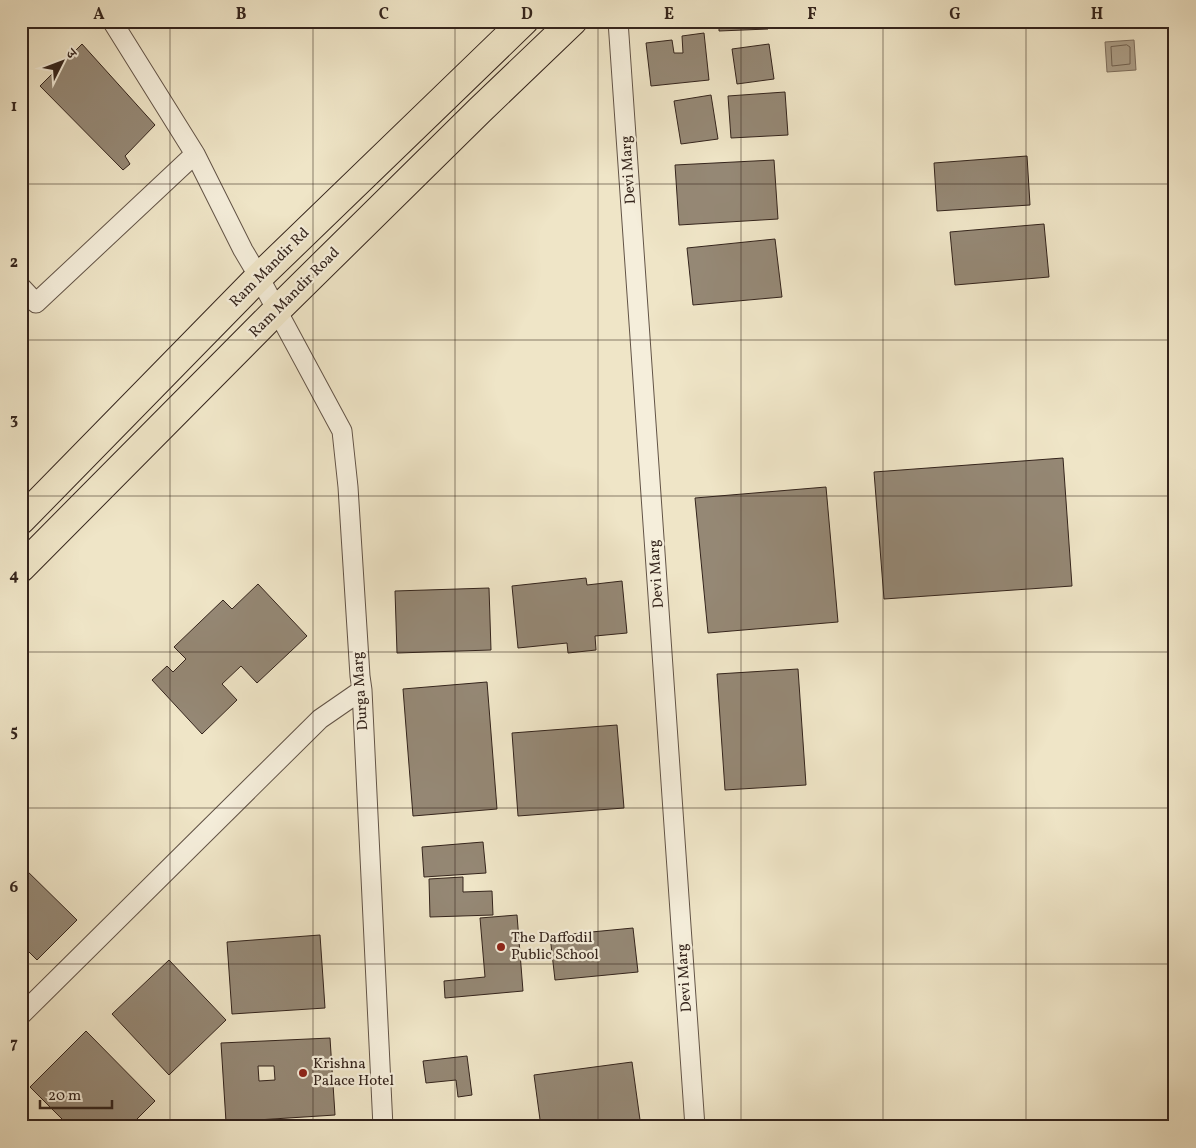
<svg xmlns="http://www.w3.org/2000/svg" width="1196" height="1148" font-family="Vollkorn,'Noto Serif Devanagari',serif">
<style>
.water{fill:#afa38d;stroke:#7e7060}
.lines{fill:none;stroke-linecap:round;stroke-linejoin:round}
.shore{stroke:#726454;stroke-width:1}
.building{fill:#958875;stroke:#34241c;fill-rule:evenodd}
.minor-casing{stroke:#635447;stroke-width:21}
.primary-casing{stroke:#34241c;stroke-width:30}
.minor{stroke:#f5eedb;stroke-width:19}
.primary{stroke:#efe5c7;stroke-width:28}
.grid{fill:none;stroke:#34241c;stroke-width:1;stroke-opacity:0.55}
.poi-dot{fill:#8f2418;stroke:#f5eedb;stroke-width:2}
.labels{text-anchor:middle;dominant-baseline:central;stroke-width:4.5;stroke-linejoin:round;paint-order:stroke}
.street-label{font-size:15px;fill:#34241c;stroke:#f5eedb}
.poi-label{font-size:15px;fill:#34241c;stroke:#f5eedb;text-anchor:start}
.neatline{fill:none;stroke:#34241c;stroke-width:2}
.grid-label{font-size:16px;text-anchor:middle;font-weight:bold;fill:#34241c}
</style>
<rect width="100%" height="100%" fill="#efe5c7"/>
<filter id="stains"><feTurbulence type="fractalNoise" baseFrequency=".004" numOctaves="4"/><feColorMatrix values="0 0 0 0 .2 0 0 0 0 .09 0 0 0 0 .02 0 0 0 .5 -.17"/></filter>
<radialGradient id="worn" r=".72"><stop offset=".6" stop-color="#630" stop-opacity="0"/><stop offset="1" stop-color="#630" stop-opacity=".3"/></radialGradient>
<path class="water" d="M1134,40L1136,70L1107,72L1105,42Z"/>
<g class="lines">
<path class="shore" d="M1127,45L1130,47V64L1112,66L1111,47Z"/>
</g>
<path class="building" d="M719,21H768V29L719,31Z
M704,33L709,80L651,86L646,43L672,40L674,53H683L682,36Z
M82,44L155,125L125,156L130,164L123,170L40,86Z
M769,44L774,79L737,84L732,49Z
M785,92L788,135L731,138L728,96Z
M711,95L718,139L681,144L674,101Z
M1027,156L1030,205L937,211L934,163Z
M774,160L778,219L679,225L675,165Z
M1044,224L1049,277L955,285L950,232Z
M775,239L782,297L693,305L687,248Z
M1063,458L1072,586L884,599L874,472Z
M826,487L838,622L708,633L695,498Z
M586,578L587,585L622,581L627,633L595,636L596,650L568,653L567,643L518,648L512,586Z
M258,584L307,636L257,683L241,666L222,684L237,700L202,734L152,680L167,666L173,672L186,659L174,647L223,600L232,609Z
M489,588L491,650L397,653L395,591Z
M798,669L806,785L725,790L717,674Z
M487,682L497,809L413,816L403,689Z
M617,725L624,808L518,816L512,733Z
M483,842L486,873L424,877L422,847Z
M21,865L77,920L37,960L21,944Z
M463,877V892L492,891L493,915L430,917L429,879Z
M517,915L523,991L445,998L444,981L485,977L480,918Z
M633,928L638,972L555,980L550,936Z
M320,935L325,1008L232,1014L227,942Z
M169,960L226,1020L169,1075L112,1014Z
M86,1031L155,1101L129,1127H70L30,1087Z
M330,1038L335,1115L226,1122L221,1043ZM258,1066H274L275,1080L259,1081Z
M467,1056L472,1095L458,1097L456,1080L426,1083L423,1061Z
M632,1062L641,1127H541L534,1075Z"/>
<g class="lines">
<defs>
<path id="minor" d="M618,21L695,1127
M195,154L243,250L259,277L342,431L348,487L360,676L362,690L383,1127
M21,287L36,303L195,154L112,21
M21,1015L320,719L362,690"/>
<path id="primary" d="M21,520L259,277L524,21
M21,568L277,310L480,110L573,21"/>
</defs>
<use href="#minor" class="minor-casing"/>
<use href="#primary" class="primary-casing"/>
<use href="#minor" class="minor"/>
<use href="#primary" class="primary"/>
</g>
<path class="grid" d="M170,21V1127M313,21V1127M455,21V1127M598,21V1127M741,21V1127M883,21V1127M1026,21V1127M21,184H1175M21,340H1175M21,496H1175M21,652H1175M21,808H1175M21,964H1175"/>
<g class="poi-dot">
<circle cx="501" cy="947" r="5"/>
<circle cx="303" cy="1073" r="5"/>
</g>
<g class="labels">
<g class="street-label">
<text transform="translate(629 170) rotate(-94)">Devi Marg</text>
<text transform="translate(270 268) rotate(-45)">Ram Mandir Rd</text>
<text transform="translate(295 293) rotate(-45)">Ram Mandir Road</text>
<text transform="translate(657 574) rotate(-94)">Devi Marg</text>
<text transform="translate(361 691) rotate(-94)">Durga Marg</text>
<text transform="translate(685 978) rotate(-94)">Devi Marg</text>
</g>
<g class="poi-label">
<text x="511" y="938">The Daffodil<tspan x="511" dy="17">Public School</tspan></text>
<text x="313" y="1064">Krishna<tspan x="313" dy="17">Palace Hotel</tspan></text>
</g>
</g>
<rect width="1196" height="1148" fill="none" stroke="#efe5c7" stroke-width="55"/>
<g transform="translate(62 62) rotate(48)" stroke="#f5eedb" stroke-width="4" paint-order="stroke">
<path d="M0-4L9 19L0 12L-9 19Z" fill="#34241c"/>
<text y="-8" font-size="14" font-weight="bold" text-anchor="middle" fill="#34241c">उ</text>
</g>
<path d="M40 1100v8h72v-8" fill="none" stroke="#34241c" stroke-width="2.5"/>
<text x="48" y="1100" font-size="15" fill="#34241c" stroke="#f5eedb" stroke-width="4" paint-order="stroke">20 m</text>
<rect x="28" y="28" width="1140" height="1092" class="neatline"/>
<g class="grid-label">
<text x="99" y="19">A</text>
<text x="241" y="19">B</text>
<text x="384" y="19">C</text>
<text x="527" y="19">D</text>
<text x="669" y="19">E</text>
<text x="812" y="19">F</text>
<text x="955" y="19">G</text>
<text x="1097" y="19">H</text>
<text x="14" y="111">1</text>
<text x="14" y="267">2</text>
<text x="14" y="424">3</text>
<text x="14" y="580">4</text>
<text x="14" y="736">5</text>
<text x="14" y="892">6</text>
<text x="14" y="1048">7</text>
</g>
<rect width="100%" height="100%" filter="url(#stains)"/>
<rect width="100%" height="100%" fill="url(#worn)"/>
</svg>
